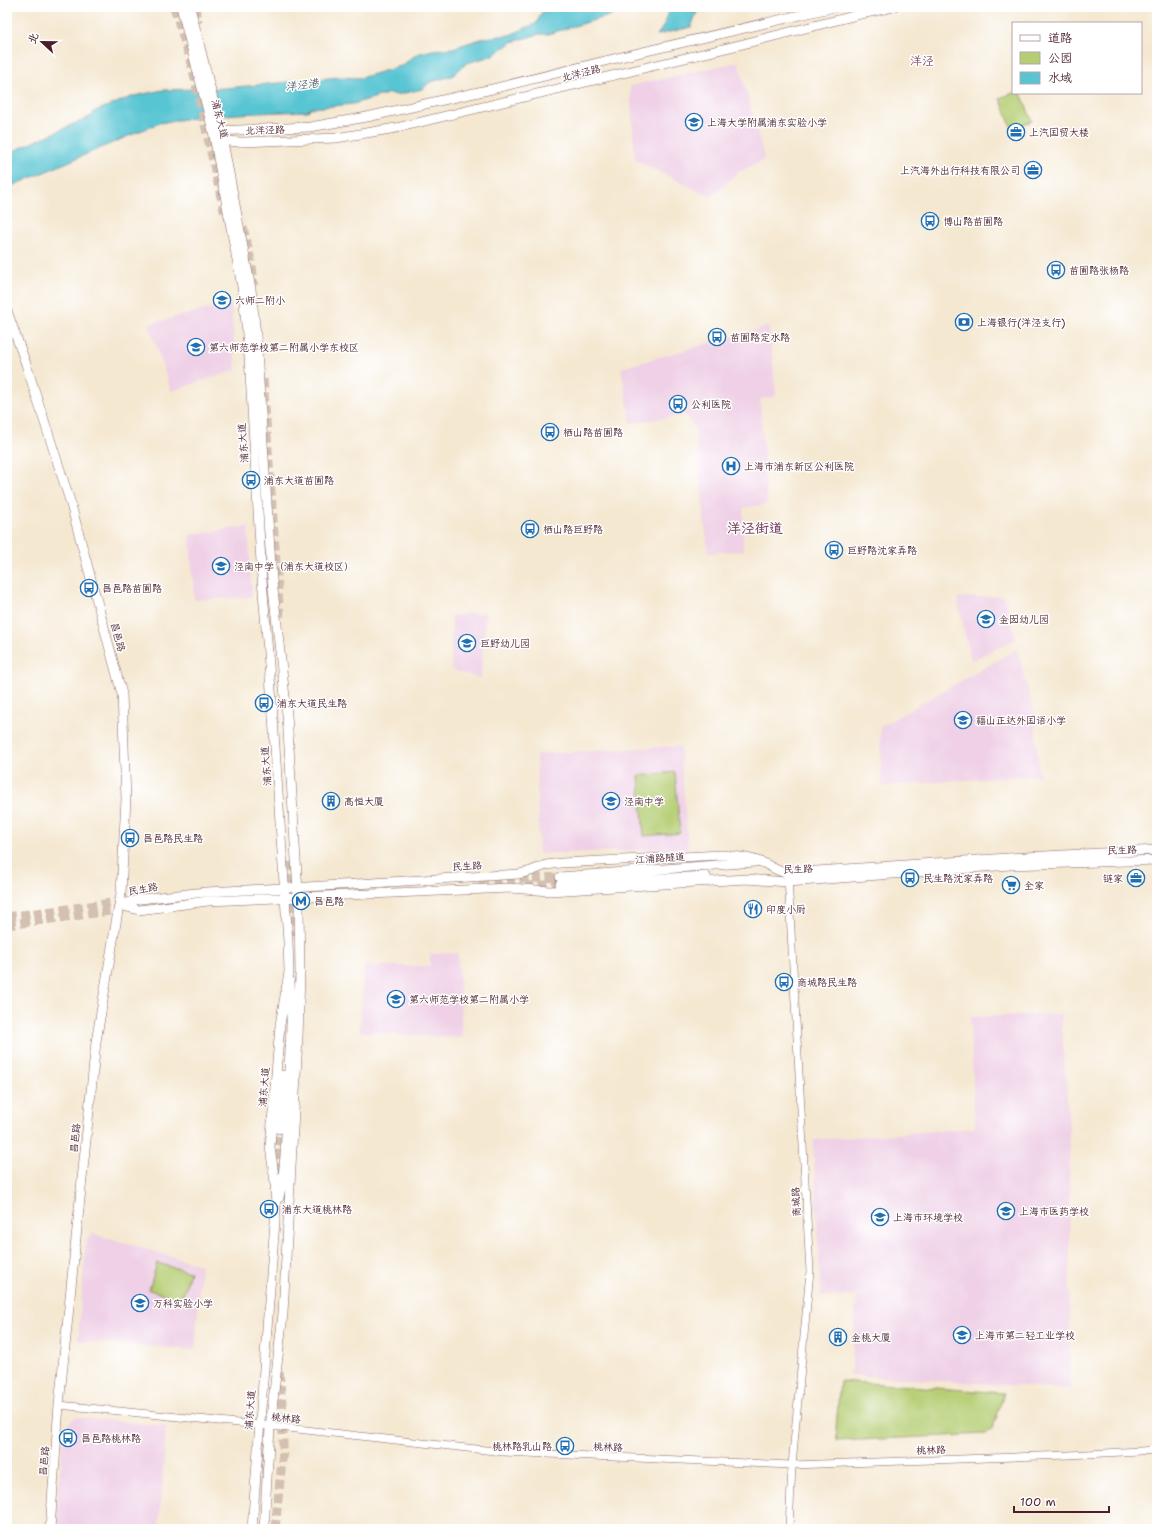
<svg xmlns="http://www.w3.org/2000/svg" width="1164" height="1536" font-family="'Shantell Sans','LXGW WenKai TC',sans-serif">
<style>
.built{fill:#efd0e6}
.green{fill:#b5ce73;stroke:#80764f}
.water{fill:#59c5d3;stroke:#52727f}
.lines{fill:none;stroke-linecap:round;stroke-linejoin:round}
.major-tunnel{stroke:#d3c0b0;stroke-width:9;stroke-dasharray:9 4.5;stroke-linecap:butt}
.minor-casing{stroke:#866565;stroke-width:8}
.major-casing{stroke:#866565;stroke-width:10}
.minor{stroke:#fff;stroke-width:7}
.major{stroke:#fff;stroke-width:9}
.labels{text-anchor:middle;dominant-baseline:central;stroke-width:3;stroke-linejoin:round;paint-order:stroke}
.street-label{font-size:10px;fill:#4a1f2b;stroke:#fff}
.poi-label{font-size:10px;fill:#4a1f2b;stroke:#fff;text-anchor:start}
.water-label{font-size:11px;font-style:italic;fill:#4f5966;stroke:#fff}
.quarter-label{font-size:12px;fill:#7d4b66;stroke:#fff}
.district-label{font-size:14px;font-weight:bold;fill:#7d4b66;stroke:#fff}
</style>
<rect width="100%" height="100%" fill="#fff"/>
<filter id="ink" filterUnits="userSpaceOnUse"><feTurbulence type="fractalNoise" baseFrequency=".025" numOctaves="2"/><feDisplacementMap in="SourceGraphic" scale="8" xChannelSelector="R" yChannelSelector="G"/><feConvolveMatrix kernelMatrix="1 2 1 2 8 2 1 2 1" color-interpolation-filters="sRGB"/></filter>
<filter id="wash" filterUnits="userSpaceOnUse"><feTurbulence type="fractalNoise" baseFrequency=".012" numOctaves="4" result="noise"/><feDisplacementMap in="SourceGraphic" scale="16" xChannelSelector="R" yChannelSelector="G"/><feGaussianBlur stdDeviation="0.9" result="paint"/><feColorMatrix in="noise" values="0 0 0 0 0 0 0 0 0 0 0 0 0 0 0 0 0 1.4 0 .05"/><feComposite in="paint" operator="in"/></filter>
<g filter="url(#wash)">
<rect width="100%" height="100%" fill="#f5e8d1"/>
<path class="built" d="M738,62L765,159L737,173L711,197L635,160L630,86Z
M231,303L236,370L171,391L149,324Z
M769,326L776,396L760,399L767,504L743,508V551L708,553L695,428L686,415L631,423L621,368Z
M248,526L252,597L194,600L190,535Z
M1004,596L1016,639L971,661L957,598Z
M485,612L481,679L451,670L452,616Z
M1017,649L1034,713L1039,775L882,786L880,727Z
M680,746L688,848L539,854L536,754Z
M458,953L462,1038L360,1032L364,966H430V954Z
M1061,1014L1069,1124L1070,1389L851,1375L857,1296H821L813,1140L975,1128L970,1017Z
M93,1234L201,1265L195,1350L78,1341L86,1239Z
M75,1417L166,1426L159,1529H84L55,1527L64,1428Z"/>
<path class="green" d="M1013,93H1021L1032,121L1012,129L1000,98Z
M675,772L680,833L644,836L639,776Z
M157,1263L190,1272L182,1299L149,1290Z
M840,1381L1004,1393L993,1428L986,1434L837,1441L836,1428Z"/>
<path class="water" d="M557,7H638L548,34H539L512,42L491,56L467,63L452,76L430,82L422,89L396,95L390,93L353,104L311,108L308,111C258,113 208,114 159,123L7,188V154L94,115L93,112L134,96L163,90L227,88L339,77L360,78L401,66L417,54L433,50L453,48L484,38L510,35L537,23L541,13Z
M671,7H699L691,27L657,35L663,27Z"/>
</g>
<g filter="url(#ink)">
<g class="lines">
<path class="major-tunnel" d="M174,7L192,66L225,215
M195,7L198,23
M243,227L252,265L254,285
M263,379L280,618
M287,862L291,906V935
M479,881L560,877
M525,886L560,884
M7,917L127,901
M7,925L125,909
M275,1172L279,1129
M275,1529L283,1451V1414L279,1372"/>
<defs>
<path id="minor" d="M788,877L810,1271L792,1465L789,1529
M59,1405L279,1427L503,1452L792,1465L1069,1455L1157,1450"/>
<path id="major" d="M181,7L213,131L243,292L249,357L262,579L272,702L288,942L289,972L280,1025L270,1147L275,1182L276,1208L252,1529
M190,7L221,131L251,289L256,335L272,580L287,715L299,908L300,973L298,1038L283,1313L270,1427L264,1529
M216,131L310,127L367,117L492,89L621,57L834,7
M219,136C226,142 235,142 244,142L336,138L396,128L743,44L861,14L893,7
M7,311L26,364L70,501L122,694L126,799L121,893L96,1042L59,1405L50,1529
M560,877L755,862
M560,884L706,876
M119,905L140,899L206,892L307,887L519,874L531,871L546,865L561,863L722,855C736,856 748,857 761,862C770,865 777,872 787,873L1008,858L1157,850
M119,905L139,910L208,901L277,898L510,888L550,891L746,879L788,882L1010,865L1157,860
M279,1129L282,1075
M279,1198C286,1167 286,1134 287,1103C289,1063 293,1022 290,981"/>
</defs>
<use href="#minor" class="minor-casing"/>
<use href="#major" class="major-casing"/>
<use href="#minor" class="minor"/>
<use href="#major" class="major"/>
</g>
</g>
<defs>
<symbol id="school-ring" viewBox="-11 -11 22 22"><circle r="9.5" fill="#fff" stroke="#1f6fb2" stroke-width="1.5"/><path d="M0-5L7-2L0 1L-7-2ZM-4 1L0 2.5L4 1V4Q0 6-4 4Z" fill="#1f6fb2"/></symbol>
<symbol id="office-ring" viewBox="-11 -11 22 22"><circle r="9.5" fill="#fff" stroke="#1f6fb2" stroke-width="1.5"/><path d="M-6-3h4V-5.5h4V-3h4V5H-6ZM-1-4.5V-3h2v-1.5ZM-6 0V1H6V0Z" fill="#1f6fb2"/></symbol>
<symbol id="bus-ring" viewBox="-11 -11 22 22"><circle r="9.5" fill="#fff" stroke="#1f6fb2" stroke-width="1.5"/><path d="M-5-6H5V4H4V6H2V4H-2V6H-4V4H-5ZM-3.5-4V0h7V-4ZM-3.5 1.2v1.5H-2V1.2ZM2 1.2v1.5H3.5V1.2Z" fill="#1f6fb2"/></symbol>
<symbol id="bank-ring" viewBox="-11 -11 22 22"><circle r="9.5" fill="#fff" stroke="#1f6fb2" stroke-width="1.5"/><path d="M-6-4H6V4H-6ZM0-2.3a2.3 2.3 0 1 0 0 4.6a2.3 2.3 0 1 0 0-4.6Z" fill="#1f6fb2"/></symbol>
<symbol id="hospital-ring" viewBox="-11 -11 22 22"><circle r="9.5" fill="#fff" stroke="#1f6fb2" stroke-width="1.5"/><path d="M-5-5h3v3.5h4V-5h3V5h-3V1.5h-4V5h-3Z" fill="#1f6fb2"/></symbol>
<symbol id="building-ring" viewBox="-11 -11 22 22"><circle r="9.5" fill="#fff" stroke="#1f6fb2" stroke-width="1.5"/><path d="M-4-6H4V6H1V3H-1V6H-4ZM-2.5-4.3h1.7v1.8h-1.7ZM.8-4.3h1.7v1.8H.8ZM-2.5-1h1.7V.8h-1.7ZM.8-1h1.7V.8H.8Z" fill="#1f6fb2"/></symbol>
<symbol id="supermarket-ring" viewBox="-11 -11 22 22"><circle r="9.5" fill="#fff" stroke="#1f6fb2" stroke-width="1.5"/><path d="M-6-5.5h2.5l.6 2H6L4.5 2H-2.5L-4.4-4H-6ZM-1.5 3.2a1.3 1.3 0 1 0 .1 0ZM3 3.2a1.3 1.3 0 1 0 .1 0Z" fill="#1f6fb2"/></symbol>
<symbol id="metro-ring" viewBox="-11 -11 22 22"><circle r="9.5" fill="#fff" stroke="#1f6fb2" stroke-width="1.5"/><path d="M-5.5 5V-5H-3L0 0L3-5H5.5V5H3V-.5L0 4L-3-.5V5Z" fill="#1f6fb2"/></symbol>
<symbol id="restaurant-ring" viewBox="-11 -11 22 22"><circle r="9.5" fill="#fff" stroke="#1f6fb2" stroke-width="1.5"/><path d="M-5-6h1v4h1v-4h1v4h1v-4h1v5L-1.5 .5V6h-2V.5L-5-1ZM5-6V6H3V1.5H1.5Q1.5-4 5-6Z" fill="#1f6fb2"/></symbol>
</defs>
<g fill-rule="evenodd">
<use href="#school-ring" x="684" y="112" width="20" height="20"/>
<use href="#office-ring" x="1006" y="122" width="20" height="20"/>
<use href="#office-ring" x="1023" y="160" width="20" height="20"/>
<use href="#bus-ring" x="920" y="211" width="20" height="20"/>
<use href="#bus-ring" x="1046" y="260" width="20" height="20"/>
<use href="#school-ring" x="212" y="290" width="20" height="20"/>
<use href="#bank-ring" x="954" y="312" width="20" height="20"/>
<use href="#bus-ring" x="707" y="327" width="20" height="20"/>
<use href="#school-ring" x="186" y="337" width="20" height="20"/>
<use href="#bus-ring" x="668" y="394" width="20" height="20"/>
<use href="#bus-ring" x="540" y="422" width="20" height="20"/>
<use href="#hospital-ring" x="721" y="456" width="20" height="20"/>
<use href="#bus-ring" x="241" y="470" width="20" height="20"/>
<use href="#bus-ring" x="520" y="519" width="20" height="20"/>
<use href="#bus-ring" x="824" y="540" width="20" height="20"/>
<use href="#school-ring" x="211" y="556" width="20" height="20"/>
<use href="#bus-ring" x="79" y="578" width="20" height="20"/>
<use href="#school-ring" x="976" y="609" width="20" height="20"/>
<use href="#school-ring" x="457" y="633" width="20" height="20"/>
<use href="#bus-ring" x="254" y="693" width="20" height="20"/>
<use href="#school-ring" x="953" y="710" width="20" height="20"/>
<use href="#building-ring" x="321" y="791" width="20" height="20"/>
<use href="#school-ring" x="601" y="791" width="20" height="20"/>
<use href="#bus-ring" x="120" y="828" width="20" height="20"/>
<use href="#bus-ring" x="900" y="868" width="20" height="20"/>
<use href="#office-ring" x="1126" y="868" width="20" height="20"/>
<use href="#supermarket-ring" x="1001" y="875" width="20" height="20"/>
<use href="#metro-ring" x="291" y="891" width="20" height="20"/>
<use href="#restaurant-ring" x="743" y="899" width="20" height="20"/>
<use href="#bus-ring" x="774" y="972" width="20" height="20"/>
<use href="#school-ring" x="386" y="989" width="20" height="20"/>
<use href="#bus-ring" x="259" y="1199" width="20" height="20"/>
<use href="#school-ring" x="996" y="1201" width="20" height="20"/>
<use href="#school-ring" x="870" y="1207" width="20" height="20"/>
<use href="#school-ring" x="130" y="1293" width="20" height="20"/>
<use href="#school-ring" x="952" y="1325" width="20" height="20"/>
<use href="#building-ring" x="828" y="1327" width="20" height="20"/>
<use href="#bus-ring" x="58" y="1428" width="20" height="20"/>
<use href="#bus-ring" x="555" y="1436" width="20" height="20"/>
</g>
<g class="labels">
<g class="street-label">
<text transform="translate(581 73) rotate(-14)">北洋泾路</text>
<text transform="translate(220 119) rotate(76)">浦东大道</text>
<text transform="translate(265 130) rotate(-2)">北洋泾路</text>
<text transform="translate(243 443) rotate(-94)">浦东大道</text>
<text transform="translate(118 637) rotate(75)">昌邑路</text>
<text transform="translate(266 766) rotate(-94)">浦东大道</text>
<text transform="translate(1122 850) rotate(-2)">民生路</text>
<text transform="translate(660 858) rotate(-4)">江浦路隧道</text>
<text transform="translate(467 866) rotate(-4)">民生路</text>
<text transform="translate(798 869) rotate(-2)">民生路</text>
<text transform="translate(143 889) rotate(-10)">民生路</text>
<text transform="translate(264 1087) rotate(-85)">浦东大道</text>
<text transform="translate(75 1138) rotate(-84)">昌邑路</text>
<text transform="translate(796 1202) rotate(-93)">商城路</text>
<text transform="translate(250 1410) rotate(-86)">浦东大道</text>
<text transform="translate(286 1418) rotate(6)">桃林路</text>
<text transform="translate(608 1447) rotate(2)">桃林路</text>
<text transform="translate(931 1450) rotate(-2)">桃林路</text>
<text transform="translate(44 1461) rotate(-85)">昌邑路</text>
</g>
<g class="poi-label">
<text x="707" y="122">上海大学附属浦东实验小学</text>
<text x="1029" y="132">上汽国贸大楼</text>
<text x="1020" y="170" text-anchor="end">上汽海外出行科技有限公司</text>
<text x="943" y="221">博山路苗圃路</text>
<text x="1069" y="270">苗圃路张杨路</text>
<text x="235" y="300">六师二附小</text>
<text x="977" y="322">上海银行(洋泾支行)</text>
<text x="730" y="337">苗圃路定水路</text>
<text x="209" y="347">第六师范学校第二附属小学东校区</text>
<text x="691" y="404">公利医院</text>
<text x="563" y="432">栖山路苗圃路</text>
<text x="744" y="466">上海市浦东新区公利医院</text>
<text x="264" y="480">浦东大道苗圃路</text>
<text x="543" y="529">栖山路巨野路</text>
<text x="847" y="550">巨野路沈家弄路</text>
<text x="234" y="566">泾南中学（浦东大道校区）</text>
<text x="102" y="588">昌邑路苗圃路</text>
<text x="999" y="619">金囡幼儿园</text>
<text x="480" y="643">巨野幼儿园</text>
<text x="277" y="703">浦东大道民生路</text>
<text x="976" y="720">福山正达外国语小学</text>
<text x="344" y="801">高恒大厦</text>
<text x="624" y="801">泾南中学</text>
<text x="143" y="838">昌邑路民生路</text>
<text x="923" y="878">民生路沈家弄路</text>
<text x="1123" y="878" text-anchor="end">链家</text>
<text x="1024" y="885">全家</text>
<text x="314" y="901">昌邑路</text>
<text x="766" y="909">印度小厨</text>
<text x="797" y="982">商城路民生路</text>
<text x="409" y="999">第六师范学校第二附属小学</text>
<text x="282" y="1209">浦东大道桃林路</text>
<text x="1019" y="1211">上海市医药学校</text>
<text x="893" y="1217">上海市环境学校</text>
<text x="153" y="1303">万科实验小学</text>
<text x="975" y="1335">上海市第二轻工业学校</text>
<text x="851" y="1337">金桃大厦</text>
<text x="81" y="1438">昌邑路桃林路</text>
<text x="552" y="1446" text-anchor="end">桃林路乳山路</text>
</g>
<g class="water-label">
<text transform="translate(302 85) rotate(-7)">洋泾港</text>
</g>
<g class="quarter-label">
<text x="922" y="61">洋泾</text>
</g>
<g class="district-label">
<text x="755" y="528">洋泾街道</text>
</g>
</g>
<rect width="1164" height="1536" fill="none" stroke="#fff" stroke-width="24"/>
<rect x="1012" y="22" width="130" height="72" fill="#ffffff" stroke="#b7a5aa"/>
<rect x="1020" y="35" width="20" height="6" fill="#ffffff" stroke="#b7a5aa"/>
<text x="1048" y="42" font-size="12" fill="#4a1f2b">道路</text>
<rect x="1020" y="52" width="20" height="12" fill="#b5ce73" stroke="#b7a5aa"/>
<text x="1048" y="62" font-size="12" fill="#4a1f2b">公园</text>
<rect x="1020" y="72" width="20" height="12" fill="#59c5d3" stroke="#b7a5aa"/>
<text x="1048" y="82" font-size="12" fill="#4a1f2b">水域</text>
<g transform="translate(42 42) rotate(292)" stroke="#ffffff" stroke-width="3" paint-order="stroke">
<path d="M0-3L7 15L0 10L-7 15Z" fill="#4a1f2b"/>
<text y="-6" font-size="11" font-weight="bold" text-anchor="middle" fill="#4a1f2b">北</text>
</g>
<path d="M1014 1506v6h95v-6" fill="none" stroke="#4a1f2b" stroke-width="2"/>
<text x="1020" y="1506" font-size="12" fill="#4a1f2b" stroke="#ffffff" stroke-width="3" paint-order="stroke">100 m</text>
</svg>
